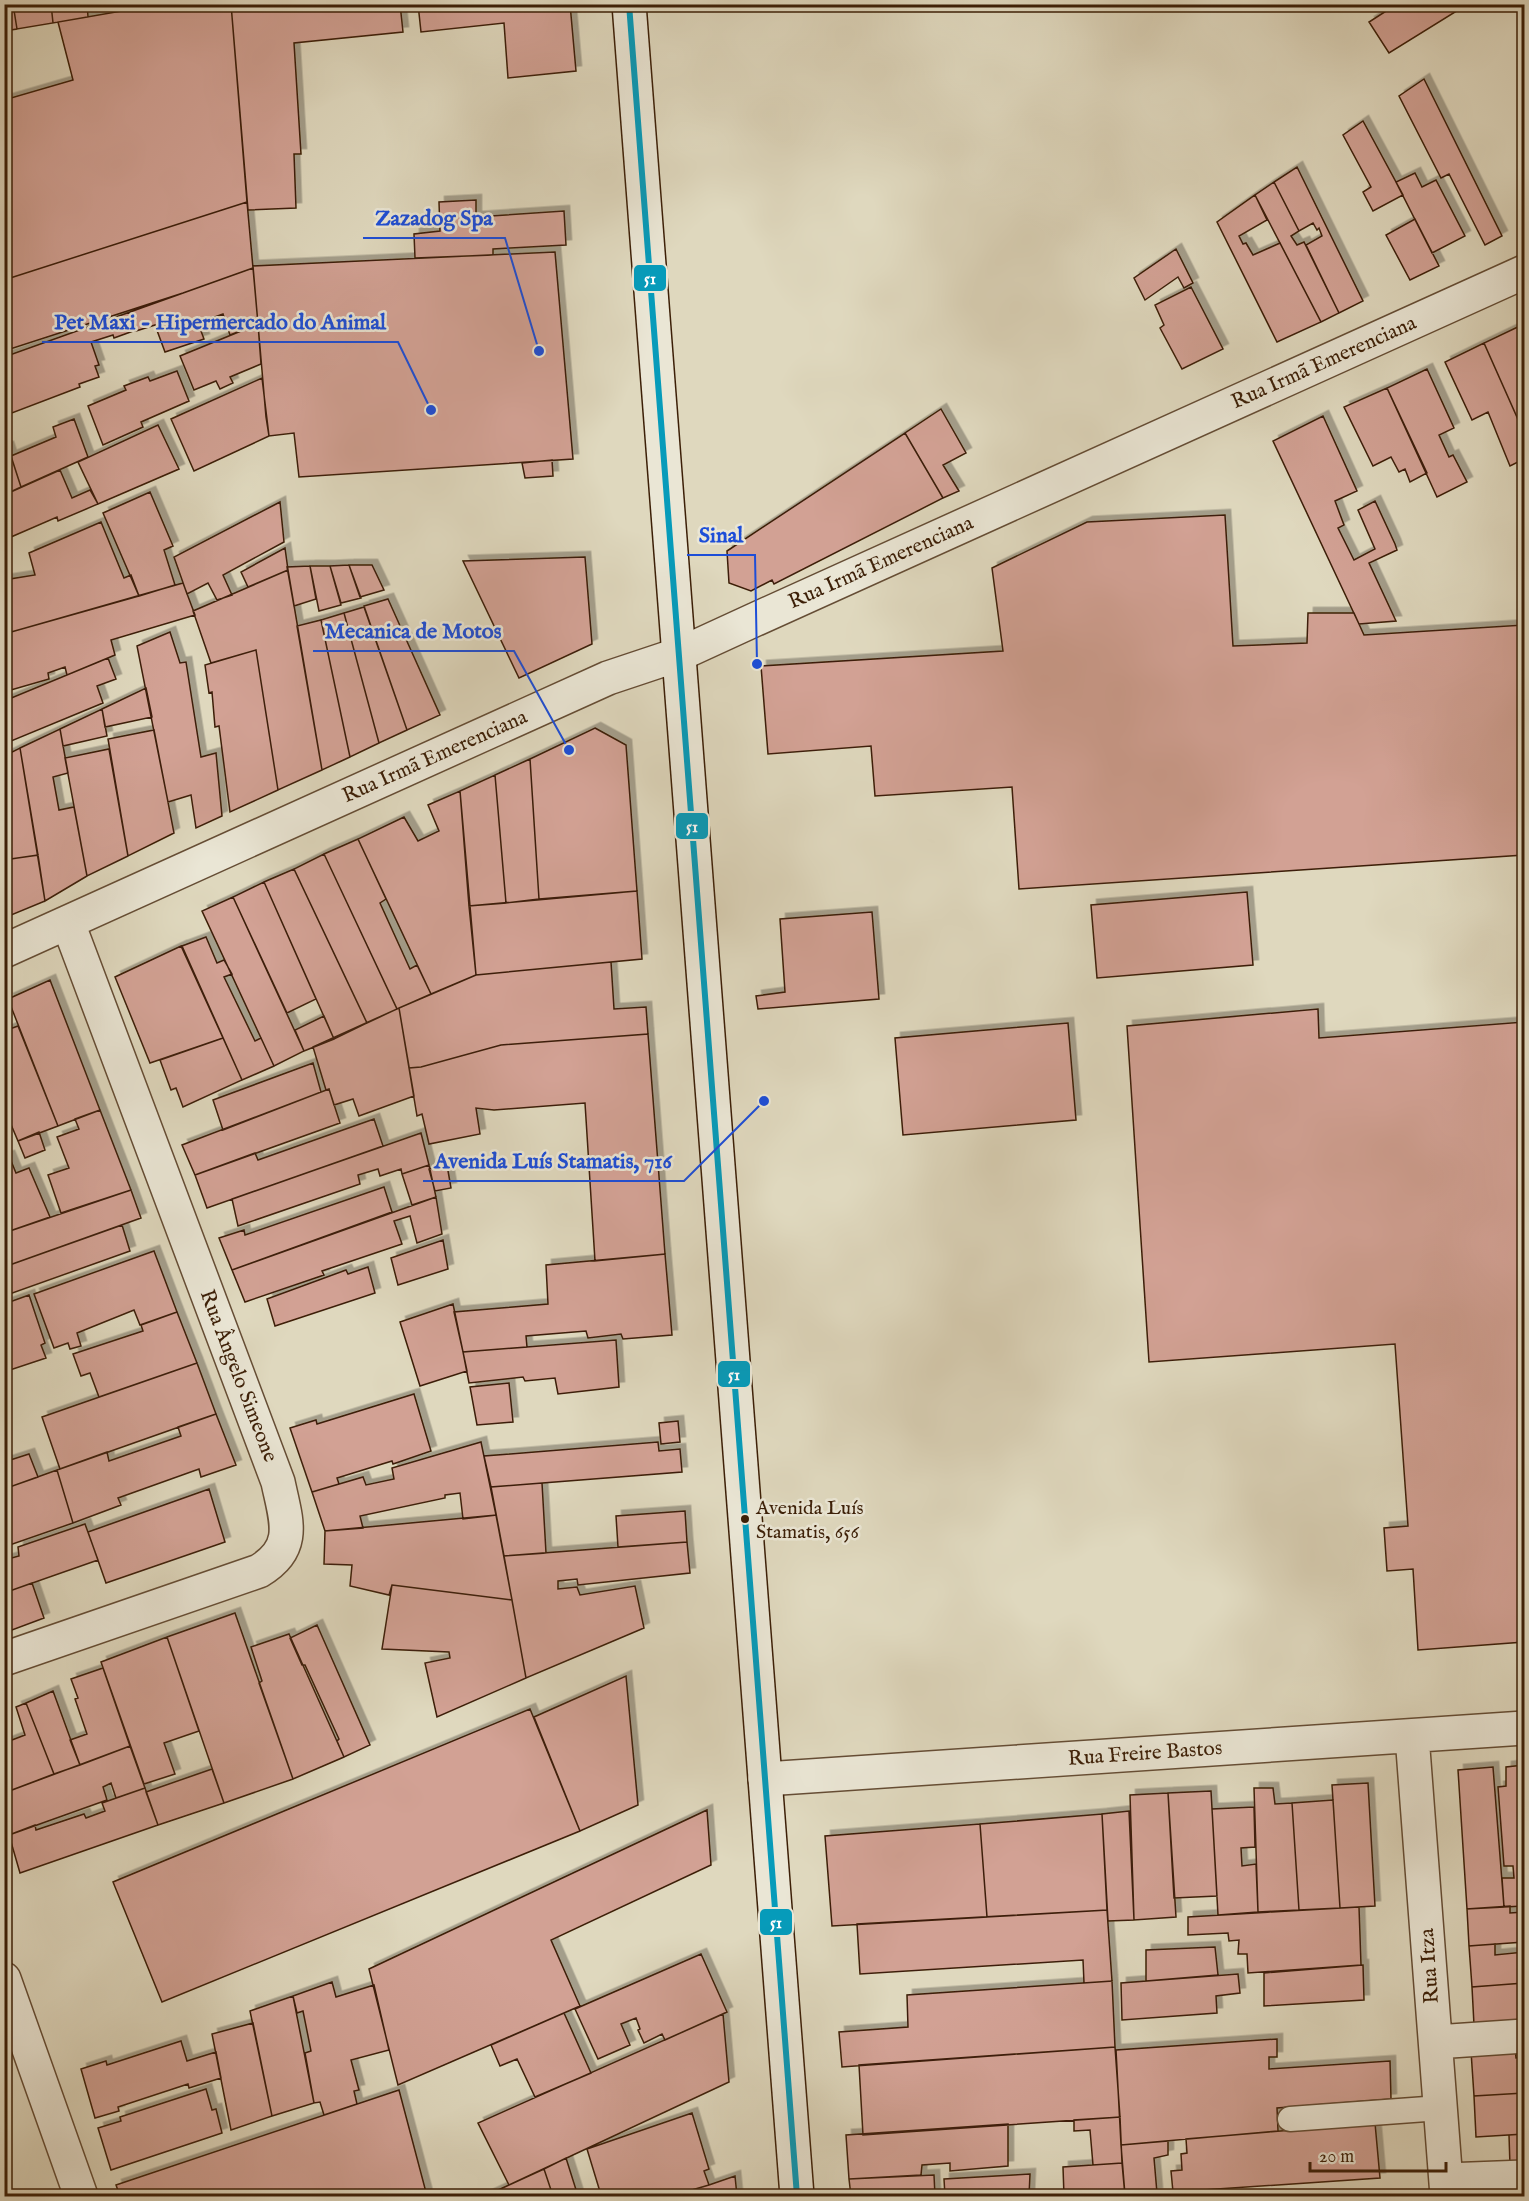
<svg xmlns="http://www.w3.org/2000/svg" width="1529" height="2201" font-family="'IM FELL English',serif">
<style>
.building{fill:#d2a194;stroke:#3c1f07;stroke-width:1.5;filter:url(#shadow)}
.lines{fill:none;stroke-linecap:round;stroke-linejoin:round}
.lane-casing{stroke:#654d35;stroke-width:27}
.street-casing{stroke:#654d35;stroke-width:36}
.secondary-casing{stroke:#3c1f07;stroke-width:36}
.lane{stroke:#eae6d5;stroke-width:24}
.street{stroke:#eae6d5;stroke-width:33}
.secondary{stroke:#eae6d5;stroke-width:33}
.bus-1-casing{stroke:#eae6d5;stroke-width:10}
.bus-1{stroke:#069bba;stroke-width:6}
.bus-dot{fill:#3c1f07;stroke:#eae6d5;stroke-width:2}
.labels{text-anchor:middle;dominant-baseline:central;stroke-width:5;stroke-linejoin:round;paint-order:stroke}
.bus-label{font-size:20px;fill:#3c1f07;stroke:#eae6d5;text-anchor:start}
.street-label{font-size:21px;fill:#3c1f07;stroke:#eae6d5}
.leader{fill:none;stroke:#1d4ed8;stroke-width:2}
.callout-dot{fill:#1d4ed8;stroke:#eae6d5;stroke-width:2}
.callout-label{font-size:22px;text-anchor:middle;font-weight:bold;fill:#1d4ed8;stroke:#eae6d5;stroke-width:5;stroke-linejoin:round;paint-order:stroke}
.line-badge{stroke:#eae6d5;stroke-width:2}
.badge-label{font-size:16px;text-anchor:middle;font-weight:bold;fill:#fff}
</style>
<defs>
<filter id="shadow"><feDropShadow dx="5.5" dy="-5.5" stdDeviation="0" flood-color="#0004"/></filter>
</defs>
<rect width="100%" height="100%" fill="#dfd8be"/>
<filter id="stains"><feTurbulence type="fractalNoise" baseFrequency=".00333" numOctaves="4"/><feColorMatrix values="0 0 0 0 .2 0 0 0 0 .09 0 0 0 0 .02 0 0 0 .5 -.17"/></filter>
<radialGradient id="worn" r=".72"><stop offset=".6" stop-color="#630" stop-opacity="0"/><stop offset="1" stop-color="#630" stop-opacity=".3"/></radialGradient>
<path class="building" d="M4,4H13L17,29L4,31Z
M13,4H51L53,23L17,29Z
M51,4H87L88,17L53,23Z
M123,4H159V5L124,11Z
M231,4L247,202L4,280V100L73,80L58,22L162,4Z
M231,4H400L403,32L294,43L301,154H294L296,208L248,210Z
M418,4H570L576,71L508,78L504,23L421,32Z
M1397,4H1468L1389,53L1369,22Z
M1424,79L1502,236L1485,245L1449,174L1441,178L1399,96Z
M1363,121L1403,195L1373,211L1363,192L1371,187L1343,135Z
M1297,167L1363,301L1339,313L1306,245L1322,236L1319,228L1317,230L1313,223L1299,231L1274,182Z
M1415,173L1422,187L1436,180L1465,236L1432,253L1396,182Z
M1274,182L1299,231L1291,236L1297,245L1304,242L1339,313L1321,322L1255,195Z
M1255,195L1267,220L1239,236L1243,244L1246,243L1253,255L1280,243L1321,322L1277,342L1217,222Z
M476,200V217L564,211L566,245L493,249V255L415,258L414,234L440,231L439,202Z
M247,202L253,268L183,293L4,351V280Z
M1415,219L1439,266L1410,280L1386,235Z
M1176,249L1193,283L1184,288L1178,277L1145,300L1134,278Z
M555,252L573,459L299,477L294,433L269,436L266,417L253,266Z
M253,268L258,324L230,335L223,314L198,323L204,339L165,352L155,325L136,331L130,312Z
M1191,287L1223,349L1182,369L1160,328L1164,325L1155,305Z
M130,312L136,330L114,338L113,335L91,342L99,365L95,366L99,377L79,384L80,387L4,416V357Z
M258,324L261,364L230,377L233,383L220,389L216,381L194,390L180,356Z
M1524,324V433L1484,343Z
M1484,343L1524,433V459L1510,466L1488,412L1472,420L1445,362Z
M1427,369L1454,428L1439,435L1449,457L1453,455L1467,482L1437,497L1387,388Z
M177,371L189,401L141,422L143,427L103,445L88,406L126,390L124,386L148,377L150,381Z
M262,378L269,436L194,471L171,419Z
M1387,388L1427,473L1410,482L1405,469L1399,472L1391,457L1373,466L1344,407Z
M941,409L966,453L943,465L959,491L943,498L905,433Z
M1323,416L1357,491L1335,501L1344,525L1338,528L1354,560L1375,549L1358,510L1375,501L1395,544L1397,550L1369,563L1396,621L1359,624L1273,441Z
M74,419L88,457L21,487L11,456L56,437L53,427Z
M158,425L179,469L98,504L78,462Z
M905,433L943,498L774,584L772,580L751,591L729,583L727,551Z
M8,447L21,487L4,495V448Z
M552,460L553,476L525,478L522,463Z
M60,470L72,498L90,490L98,504L58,521L57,517L4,540V495Z
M150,492L173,546L164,550L175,585L139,596L103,513Z
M280,502L284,542L223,575L232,595L217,600L208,583L187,594L174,557Z
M1225,515L1233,646L1307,643L1308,613H1354L1364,635L1524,625V855L1019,889L1012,787L875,796L871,746L768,754L761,666L1003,651L992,568L1087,522Z
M101,522L124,578L131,575L139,596L4,634V580L35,575L29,553Z
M285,548L288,570L248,587L241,572Z
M585,557L592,644L519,678L463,561Z
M349,565H372L384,590L360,597Z
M349,565L361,598L341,603L330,566Z
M310,566L316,599L294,606L287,567Z
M310,566H330L341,605L319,611Z
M288,570L322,770L278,790L256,650L211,663L193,611Z
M183,583L195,615L111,640L115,655L67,675L65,667L48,673L49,679L4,692V634Z
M388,599L440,715L407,730L364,606Z
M364,607L407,730L379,743L344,613Z
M344,613L379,743L350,757L321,620Z
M321,620L350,757L322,770L297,626Z
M170,632L180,663L186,662L201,757L216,753L222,816L196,828L191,795L168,802L137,646Z
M256,650L278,790L230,812L219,726L215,727L212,692L209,693L205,665Z
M108,658L116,679L97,686L103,703L4,744V701Z
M146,688L152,717L105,727L102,709Z
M102,709L107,736L63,746L60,729Z
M595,728L626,745L637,891L539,899L530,759Z
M60,729L68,773L53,777L59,810L74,807L87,876L45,901L20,748Z
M154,730L174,833L128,856L108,739Z
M20,748L38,855L4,860V756Z
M109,749L128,856L87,876L65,758Z
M530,759L539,899L506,903L495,775Z
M495,775L506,903L469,906L460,791Z
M460,791L476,975L431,994L358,839L404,817L418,841L439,831L428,805Z
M358,839L386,899L380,903L410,969L417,965L431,994L397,1009L324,854Z
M324,854L397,1009L367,1023L294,869Z
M38,855L45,901L4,918V860Z
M294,869L367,1023L334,1039L264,882Z
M264,882L316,999L287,1013L233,897Z
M637,891L642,959L476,975L469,906Z
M1247,892L1253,965L1097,978L1091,905Z
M233,897L304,1051L274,1066L202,911Z
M872,912L879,999L758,1009L756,996L785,992L780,919Z
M206,937L217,963L224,960L232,974L224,977L255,1041L261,1038L274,1066L242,1080L182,946Z
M181,946L223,1038L150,1063L115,977Z
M611,962L614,1009L646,1007L648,1034L501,1045L421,1067L409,1068L399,1008L476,975Z
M50,980L100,1110L58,1126L8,999Z
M399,1008L414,1096L359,1116L353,1099L334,1105L329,1089L326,1090L313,1047Z
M1318,1009L1319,1038L1524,1022V1642L1418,1650L1413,1569L1387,1571L1384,1528L1408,1526L1395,1344L1149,1362L1127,1026Z
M324,1016L334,1039L304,1051L295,1030Z
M1068,1023L1076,1120L903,1135L895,1038Z
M18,1026L58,1126L18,1141L4,1108V1031Z
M648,1034L665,1254L595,1261L585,1103L494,1110L476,1108L480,1134L429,1144L422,1114L417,1116L409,1068L421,1067L501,1045Z
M223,1038L242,1080L183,1107L176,1088L171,1090L160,1060Z
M313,1063L321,1092L223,1130L213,1100Z
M329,1089L340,1123L195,1175L182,1145Z
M100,1110L131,1190L61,1213L48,1175L69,1168L57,1137L79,1129L75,1119Z
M374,1119L383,1146L207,1208L195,1175L255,1153L258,1160Z
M39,1132L45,1150L25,1158L18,1141Z
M421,1133L429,1165L402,1174L401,1169L380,1176L378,1169L358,1175L360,1184L238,1226L232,1199Z
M4,1154L6,1157L9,1156L16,1173L29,1168L50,1217L4,1233Z
M429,1165L436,1197L412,1205L402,1174Z
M447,1165L451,1188L435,1191L429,1169Z
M384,1187L392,1212L232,1270L219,1238L244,1230L245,1235Z
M131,1190L141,1218L4,1267V1233Z
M436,1197L442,1234L417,1243L410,1216L394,1221L402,1244L322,1271L324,1275L245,1302L232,1270Z
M122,1225L130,1251L4,1296V1267Z
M443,1240L448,1269L398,1285L391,1258Z
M154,1251L177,1312L140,1325L134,1310L77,1333L81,1346L70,1349L68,1343L54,1348L34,1294Z
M665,1254L672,1335L623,1339L621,1334L588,1338L586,1331L526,1336L527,1347L463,1352L454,1312L548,1304L546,1265Z
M368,1267L375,1293L275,1326L267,1299L346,1270L348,1274Z
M29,1295L45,1343L41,1345L46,1358L4,1372V1304Z
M453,1304L467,1371L420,1386L400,1322Z
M177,1312L197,1363L99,1397L90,1373L81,1376L73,1354L143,1331L141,1325Z
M616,1340L619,1387L558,1394L555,1378L525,1381L523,1377L469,1383L463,1352Z
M197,1363L216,1414L60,1469L42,1417Z
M509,1383L513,1422L477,1425L470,1387Z
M414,1394L431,1451L393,1464L392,1461L337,1478L339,1484L312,1492L290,1428L316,1420L317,1424Z
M216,1414L236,1465L201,1477L199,1469L118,1498L121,1505L73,1523L57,1470L107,1452L109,1461L181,1436L178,1427Z
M678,1421L680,1442L661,1444L659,1423Z
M481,1442L496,1515L463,1519L460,1493L445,1495V1498L360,1516L363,1528L325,1531L312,1492L363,1477L366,1485L394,1479L392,1468Z
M658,1442L659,1451L680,1449L682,1472L491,1487L484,1456Z
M29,1454L38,1477L4,1489V1462Z
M57,1470L73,1523L4,1547V1489Z
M542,1483L546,1553L504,1556L491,1487Z
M209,1489L225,1542L106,1583L88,1532Z
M685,1511L687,1542L618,1547L616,1516Z
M496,1515L512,1600L392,1585L389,1595L350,1586L352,1565L324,1564L325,1531Z
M85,1524L98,1560L4,1593V1560L19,1556L18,1547Z
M687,1542L690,1573L578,1585L577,1579L558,1581V1589L577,1587L580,1595L635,1586L644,1628L526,1678L504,1556Z
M32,1583L44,1618L4,1633V1593Z
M392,1585L512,1600L526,1678L437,1717L425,1663L450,1658L449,1652L382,1649Z
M235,1613L293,1779L224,1803L167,1637Z
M317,1625L370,1745L344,1757L337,1741L339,1739L305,1665H302L290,1638Z
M289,1634L344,1757L293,1779L259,1683L262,1681L251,1647Z
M167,1637L199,1731L164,1743L175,1774L144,1784L101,1662Z
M103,1668L130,1746L80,1765L70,1740L87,1734L75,1699L78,1698L71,1679Z
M626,1676L638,1805L580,1831L534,1717Z
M53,1691L80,1765L54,1774L26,1703Z
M26,1703L54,1774L4,1793V1761L7,1760L4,1743L25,1735L16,1707Z
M530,1709L580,1831L162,2002L113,1882Z
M130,1746L145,1788L116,1798L111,1783L103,1787L107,1800L9,1835L4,1821V1793Z
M1524,1765V1906L1504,1907L1502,1878H1514L1513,1866H1504L1498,1787L1506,1786V1767Z
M1493,1767L1504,1907L1467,1909L1458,1770Z
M212,1769L224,1803L158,1825L146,1792Z
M1368,1783L1375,1906L1340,1908L1332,1785Z
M145,1788L158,1825L20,1873L9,1835L35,1825L36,1830L84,1814L86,1818L105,1811L102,1803Z
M1254,1788H1273L1275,1804L1292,1803L1299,1910L1258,1912Z
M1211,1791L1217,1896L1174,1898L1168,1793Z
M1168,1793L1176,1917L1134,1920L1130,1795Z
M1333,1800L1340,1908L1299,1910L1292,1803Z
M1254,1807L1255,1847L1241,1848L1242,1866L1256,1864L1258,1912L1218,1915L1212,1809Z
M707,1810L711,1865L551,1940L580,2006L398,2085L369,1969Z
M1129,1811L1134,1920L1108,1921L1102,1814Z
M1102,1814L1107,1910L987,1917L980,1824Z
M980,1824L987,1917L832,1926L825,1836Z
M1510,1906V1913L1524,1912V1942L1469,1946L1467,1909Z
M1359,1907L1361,1965L1248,1973L1247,1954H1238L1239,1940L1229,1941L1228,1933L1188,1935V1917Z
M1107,1910L1112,1981L1084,1983L1083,1960L860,1974L857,1924Z
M1495,1944V1955L1524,1952V1983L1472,1987L1469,1946Z
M1215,1947L1218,1975L1146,1981V1950Z
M701,1954L727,2012L665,2040L662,2034L644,2043L638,2030L640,2029L636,2018L621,2024L630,2045L598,2059L575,2009Z
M1363,1965L1364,2000L1264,2006V1973Z
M1238,1974L1240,1993L1216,1996L1217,2013L1122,2020L1121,1983Z
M1112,1981L1115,2047L842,2067L839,2032L908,2027L907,1995Z
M332,1982L336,1997L374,1985L389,2050L351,2060L359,2090L354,2091L357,2104L324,2115L320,2102L314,2103L305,2053L311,2051L303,2011L297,2013L293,1996Z
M1524,1983V2022L1474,2025L1472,1987Z
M293,1996L314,2103L272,2116L250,2011Z
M564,2013L591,2073L535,2097L517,2059L500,2066L491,2045Z
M723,2014L729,2082L509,2185L478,2123Z
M253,2023L272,2116L231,2130L212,2034Z
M1277,2039V2057H1269V2069L1390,2061L1391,2099L1277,2108L1278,2131L1121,2145L1116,2050Z
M181,2041L187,2061L216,2052L221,2078L189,2088L188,2084L118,2107L119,2111L95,2118L81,2069L106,2061L107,2065Z
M1115,2047L1120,2117L863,2135L859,2065Z
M1515,2048L1516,2058L1524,2057V2093L1474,2096L1471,2051Z
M206,2089L212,2110L216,2109L222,2133L111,2170L98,2128L121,2121L120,2117Z
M399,2090L427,2196H120L116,2185Z
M1524,2093V2134L1476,2137L1474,2096Z
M692,2113L709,2169L704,2171L709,2185L671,2196H596L601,2195L587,2149Z
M1120,2117L1122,2163L1093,2165L1090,2130L1074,2131V2120Z
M1375,2123L1380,2178L1173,2192L1171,2171L1182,2170L1181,2154L1187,2153L1186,2139Z
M1008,2124V2166L950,2171V2163L922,2165L921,2175L849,2179L846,2135Z
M1524,2134V2165L1510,2166L1509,2135Z
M1168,2141V2155L1154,2158L1157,2193L1125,2195L1121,2145Z
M566,2158L578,2196H553L544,2169Z
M1122,2163L1125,2196H1087V2195L1064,2196L1063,2167Z
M544,2169L553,2196H485L509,2185Z
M1030,2174L1029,2196H945L944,2179Z
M934,2175L935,2196H851L849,2179Z
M735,2176L737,2196H671L709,2185Z"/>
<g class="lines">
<defs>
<path id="lane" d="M1290,2119L1440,2108"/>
<path id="street" d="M4,951L608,678L680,654L754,620L1524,272
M4,1659L259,1571C298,1548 286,1520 278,1482L68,923
M1412,1736L1447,2196
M765,1779L1524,1728
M4,1979L81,2196
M1436,2042L1524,2036
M1446,2180L1524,2177"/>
<path id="secondary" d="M629,4L797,2196"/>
</defs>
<use href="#lane" class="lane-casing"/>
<use href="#street" class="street-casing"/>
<use href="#secondary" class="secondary-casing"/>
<use href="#lane" class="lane"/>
<use href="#street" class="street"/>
<use href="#secondary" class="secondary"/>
<defs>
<path id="bus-1" d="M629,4L797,2196"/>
</defs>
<use href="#bus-1" class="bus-1-casing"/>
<use href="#bus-1" class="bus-1"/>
</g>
<circle class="bus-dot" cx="745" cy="1519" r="5"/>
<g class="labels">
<g class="bus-label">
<text x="756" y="1508">Avenida Luís<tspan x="756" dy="24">Stamatis, 656</tspan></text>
</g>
<g class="street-label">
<text transform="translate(1324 363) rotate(-24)">Rua Irmã Emerenciana</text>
<text transform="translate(881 563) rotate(-24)">Rua Irmã Emerenciana</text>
<text transform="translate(435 757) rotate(-24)">Rua Irmã Emerenciana</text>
<text transform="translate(238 1376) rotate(69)">Rua Ângelo Simeone</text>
<text transform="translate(1145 1754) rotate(-4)">Rua Freire Bastos</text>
<text transform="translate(1430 1966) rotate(-94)">Rua Itza</text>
</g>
</g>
<path class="leader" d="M539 351L505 238H363M431 410L398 342H42M757 664L755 555H687M569 750L514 651H313M764 1101L684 1181H423"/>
<g class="callout-dot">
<circle cx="539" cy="351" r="6"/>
<circle cx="431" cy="410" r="6"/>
<circle cx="757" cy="664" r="6"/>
<circle cx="569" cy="750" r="6"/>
<circle cx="764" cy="1101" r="6"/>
</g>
<g class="callout-label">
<text x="434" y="225">Zazadog Spa</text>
<text x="220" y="329">Pet Maxi - Hipermercado do Animal</text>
<text x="721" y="542">Sinal</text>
<text x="413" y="638">Mecanica de Motos</text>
<text x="553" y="1168">Avenida Luís Stamatis, 716</text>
</g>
<g class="line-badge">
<rect x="633" y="264" width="34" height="28" rx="6" fill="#069bba"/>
<rect x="675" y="812" width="34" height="28" rx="6" fill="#069bba"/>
<rect x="717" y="1360" width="34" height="28" rx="6" fill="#069bba"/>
<rect x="759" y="1908" width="34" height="28" rx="6" fill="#069bba"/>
</g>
<g class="badge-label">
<text x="650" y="284">51</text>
<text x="692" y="832">51</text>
<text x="734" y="1380">51</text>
<text x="776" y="1928">51</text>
</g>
<rect width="1529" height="2201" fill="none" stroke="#dfd8be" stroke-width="24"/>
<rect x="6" y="6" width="1517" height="2189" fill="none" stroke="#3c1f07" stroke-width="3"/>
<rect x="12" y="12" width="1505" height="2177" fill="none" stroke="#3c1f07" stroke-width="1.5"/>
<path d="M1310 2162v9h136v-9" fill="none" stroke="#3c1f07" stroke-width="3"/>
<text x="1319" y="2162" font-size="18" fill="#3c1f07" stroke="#eae6d5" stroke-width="4.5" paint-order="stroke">20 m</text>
<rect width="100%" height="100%" filter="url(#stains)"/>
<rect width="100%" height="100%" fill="url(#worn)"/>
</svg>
